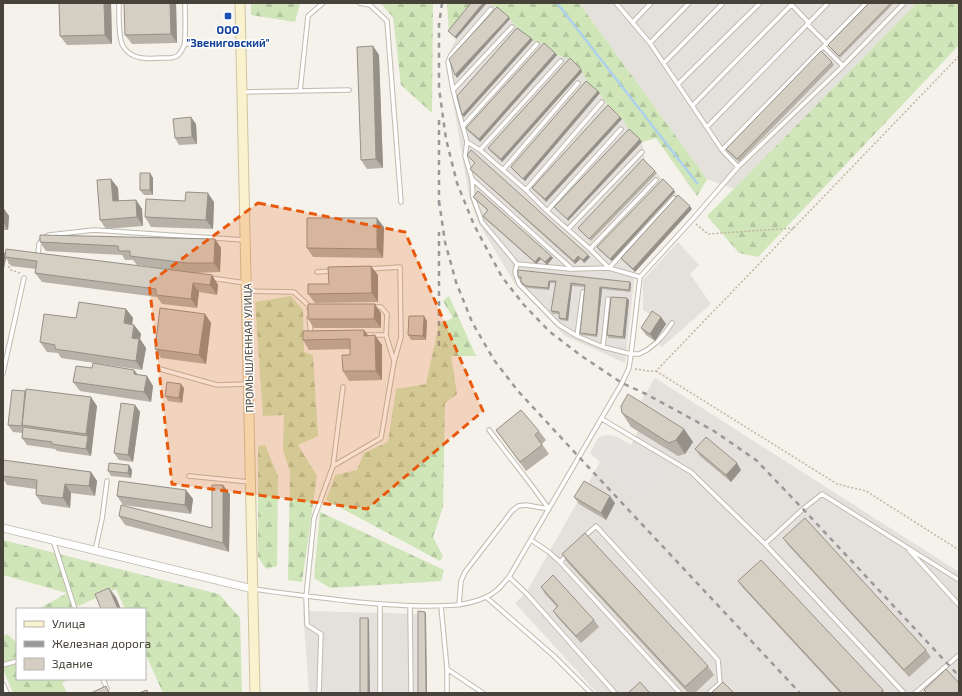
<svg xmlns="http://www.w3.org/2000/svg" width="962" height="696" font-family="'Exo 2',sans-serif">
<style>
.industrial{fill:#e4e1dc}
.forest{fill:url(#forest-firs)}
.parking{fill:#e3e2df}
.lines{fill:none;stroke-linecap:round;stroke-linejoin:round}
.stream{stroke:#aed1eb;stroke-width:2.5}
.lane-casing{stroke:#bfbaae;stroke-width:5.5}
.street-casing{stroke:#bfbaae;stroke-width:9}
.secondary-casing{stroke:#d0c49f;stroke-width:11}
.path{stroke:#c0b6a1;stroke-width:1.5;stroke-dasharray:2 2;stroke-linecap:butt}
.lane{stroke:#fff;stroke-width:3.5}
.street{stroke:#fff;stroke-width:7}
.secondary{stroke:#faf1cf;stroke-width:9}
.rail{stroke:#999;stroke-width:2.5;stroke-dasharray:5 5;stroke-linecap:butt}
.wall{fill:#b7b1a7}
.shaded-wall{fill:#959088}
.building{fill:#d5cec2;stroke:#959088}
.marked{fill:#e8590c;fill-opacity:0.2;stroke:#e8590c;stroke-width:3;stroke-dasharray:8 5;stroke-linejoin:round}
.transit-dot{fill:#1a4fb4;stroke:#fff;stroke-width:1.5}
.labels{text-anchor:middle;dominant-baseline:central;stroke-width:3;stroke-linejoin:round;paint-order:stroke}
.transit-label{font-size:11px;font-weight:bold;fill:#164399;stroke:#fff}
.street-label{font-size:11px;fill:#48433a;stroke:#fff}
</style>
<defs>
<pattern id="forest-firs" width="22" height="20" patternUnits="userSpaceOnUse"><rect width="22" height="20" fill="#d0e5b8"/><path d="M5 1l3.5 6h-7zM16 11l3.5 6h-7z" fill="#b4c69f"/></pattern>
</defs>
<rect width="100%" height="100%" fill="#f4f2eb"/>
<path class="industrial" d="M475,3H489L499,9L510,19L519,30L545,45L557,55L572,60L582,72L588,83L600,93L609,108L622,119L630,131L642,142L645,161L675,192L679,198L692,209L635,272L625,363L565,336L515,284L478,222L469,196L446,60L456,39L449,33Z
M579,3H917L734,189L707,179Z
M678,242L699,265L690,274L711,304L662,347L655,341L646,335L657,318L643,310V280Z
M655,378L959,572V693H597L515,603L526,593L600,462L590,453L599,437L608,435L617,437L631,445L638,431L631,427L630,419Z
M303,611L426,614L427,693H309Z"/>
<path class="forest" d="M251,3H300L295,22L251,15Z
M380,3H433L432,113L401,85L393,17Z
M447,3H475L449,33Z
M489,3H579L707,179L697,196L656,138L642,142L630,131L622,119L609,108L600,93L588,83L582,72L572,60L557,55L545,45L533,40L519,30L510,19L499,9Z
M917,3H959V45L758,257L739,253L707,216Z
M291,296L303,310L304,352L313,355L318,436L298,445L317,476L302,582L288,580L290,471L283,450L284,415L263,416L255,302Z
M449,296L476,356H451L457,394L445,403L443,507L433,537L443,556L440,561L326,500L335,475L357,470L364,453L388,442L396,389L426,384L439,324L453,318L443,301Z
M265,445L278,476L277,566L266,569L258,557V446Z
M320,512L444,570L441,581L330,588L314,578Z
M3,540L219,594L240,618L242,693H163L145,653V609H125L116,589L76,607L77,609H39L67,593L3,575Z
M7,634L17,643V679H68L62,683L67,693H13L3,669V636Z"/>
<path class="parking" d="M608,435L617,437L667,469L642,500L609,465L600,462L590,453L599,437Z"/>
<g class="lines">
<path class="stream" d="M557,3L697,183"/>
<defs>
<path id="lane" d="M119,3C119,14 118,37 123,46C131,60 147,59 161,58C166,58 172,59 177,56C180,54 182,50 184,46C186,40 185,12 185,3
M359,3L370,5L387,21L401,202
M791,4L809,23
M491,9L451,55L448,62L453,90L467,142L465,156L472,179L473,197L482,222L517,264L515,272L519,284L559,325L577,336L603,347L631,354H639L647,350L657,342L665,333L672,323
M633,22L651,3
M807,24L827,44
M650,43L689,3
M185,44L240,43
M824,47L843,66
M664,63L723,3
M678,84L760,3
M453,90L512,27
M300,91L308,16L323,3
M243,92L349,90
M693,105L793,3
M463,126L537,44
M707,127L828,3
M467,142L480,150L526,190L547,211L590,249L609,268L640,277
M480,150L561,61
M722,150L866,3
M738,167L843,66L904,3
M503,170L578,83
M472,179L572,269L609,268L674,198
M526,190L602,102
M547,211L621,129
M568,229L642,152
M590,249L656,180
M38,255L39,244L42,239L49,235L94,230L244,240
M517,264L571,269
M317,272L333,271
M210,278L246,283
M247,291L294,292L309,306V308
M373,307H381L387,314L386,335
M309,318L311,334
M363,335H386L394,361
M577,336L583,292
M603,347L608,299
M160,369L217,385L248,384
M3,373L24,278
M602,419L691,472L765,544L904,693
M489,430L532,486L549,509
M333,466L381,438L394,362L401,337L400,267L369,269
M189,476L250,482
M584,537L596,526L718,660L720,683L709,693
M53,540L75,609
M531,540L549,552L560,562L680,693
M765,544L803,509L822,494L959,580
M909,550L959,605
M95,551L102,519L107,481
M560,562L567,555
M509,577L526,593L615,693
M254,589C288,594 322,598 357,602C380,604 403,606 426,606C447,606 467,606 486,597C496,593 502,585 509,577L622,383L629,368L631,354L640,277L692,220L738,167L722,150L650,43L616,3
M486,597L554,656L591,693
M380,604V693
M459,605L461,581L465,572L512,511L518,506L526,505L549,509
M410,606L411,693
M441,606L447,669L483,693
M3,665L17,661
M447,669V693
M3,684L7,693
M98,693L107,689L103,679
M319,693L321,634L307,625L306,597L314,518L333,466L343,387
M915,693L959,655"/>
<path id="street" d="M3,528L253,589"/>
<path id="secondary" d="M240,3L255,693"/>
</defs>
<use href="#lane" class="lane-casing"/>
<use href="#street" class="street-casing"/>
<use href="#secondary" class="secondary-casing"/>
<path class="path" d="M696,224L708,234L794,228
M9,262V267L11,270L20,273
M635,369L649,371H656L959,56
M656,371L837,484L866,491L959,550"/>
<use href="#lane" class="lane"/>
<use href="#street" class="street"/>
<use href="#secondary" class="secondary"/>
<path class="rail" d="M442,3L439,25V88L446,139L457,183L474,225L502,277L524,305L550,332L583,357L622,383L646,394L714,431L756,460L803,509L959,676
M439,120V206
M439,201L445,242L456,282L472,322L494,360L518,391L579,457L800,693
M439,346V232"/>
</g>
<path class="wall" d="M111,3L112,44L67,45L60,36Z
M176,3L177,43L132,44L125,35Z
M869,3H894L840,58L828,45Z
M373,46L379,55L383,168L367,169L361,160Z
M555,53L557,55L480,142L468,131L466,128Z
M832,62L834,65L739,162L727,151L726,149Z
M581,69L582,72L502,162L490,151L488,148Z
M598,91L600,93L525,181L512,169L511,167Z
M620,117L622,119L546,202L532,188Z
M196,124L197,144L179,145L175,138Z
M467,155L590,257L584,263L580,259L575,264L472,171L470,169L475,163Z
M655,171L657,173L591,241L579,230L578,228Z
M150,173L153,178V195H144L140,190Z
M111,179L118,188L119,201L136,200L142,209L143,226L106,229L100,220Z
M675,192L612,261L599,250L597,247Z
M473,197L553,258L547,265L541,259L536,264L484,218L483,216L488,211L475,199Z
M185,201L214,202L213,229L151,227L145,217Z
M3,209H4L9,216L8,230H3Z
M692,209L635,272L622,260L621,258Z
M384,227L383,258L313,257L307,248Z
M215,239L221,248L220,272L194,273L137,265L133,260H125L122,255L46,251L40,242Z
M3,251L5,254L212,275L218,285L217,295L199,292L197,308L162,304L157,297L42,282L35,273L36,269L11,266L6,258L3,273Z
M378,275V302L315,303L308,294L329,284Z
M518,277L630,282L631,284L630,292L602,289L597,337L582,335L580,333L585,287L572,286L568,321L560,320L559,318V314H553L551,311L556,283H550L549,290L528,288L522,285L521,282V279H519Z
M629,300L625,339L609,338L607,335Z
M126,309L133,318L132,324L134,325L141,334L140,339L146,348L142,370L61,358L58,353L47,352L40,342L76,318Z
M381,313V328H314L308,319Z
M205,314L211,323L206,364L161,358L155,349Z
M661,317L666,324L655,341L646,335L641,328Z
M427,321L426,340H411L408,335Z
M368,335L382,345V380L349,381L343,371L350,355V349L309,350L303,340Z
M92,368L134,370L138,375L147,376L153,386L151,402L80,391L73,382Z
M184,388L182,403L168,401L165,396Z
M135,405L140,412L133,462L119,460L114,453Z
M97,406L91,456L57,451L55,449L27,445L22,438L23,433L13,432L8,425Z
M622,413L684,429L693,442L685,454L678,456L631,427Z
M496,430L539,431L546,440L542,444L549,454L526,471Z
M695,449L741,470L731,482L700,456Z
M3,460L91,472L97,481L95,496L71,493L70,508L42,504L36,495V489L7,485L3,479Z
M129,465L132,470L131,478L111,476L108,471Z
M186,490L193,499L191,514L123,505L117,496Z
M230,494L229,552L125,525L119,516L212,528Z
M574,497L615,503L606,520L579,504Z
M783,538L926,650L931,657L909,677L788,545Z
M562,554L708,666L714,675L695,693H688L568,563Z
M738,581L883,690L885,693H840L743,588Z
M541,587L594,620L599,627L581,643L558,618L553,611L557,607L545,594Z"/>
<path class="shaded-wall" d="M104,3H111L112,44L105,35Z
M170,3H176L177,43L171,34Z
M483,3H487L456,39L455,37Z
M509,17L510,19L457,78L455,75Z
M531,38L533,40L464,117L462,115Z
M373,46L379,55L383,168L376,159Z
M555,53L557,55L480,142L479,139Z
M581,69L582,72L502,162L501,159Z
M598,91L600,93L525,181L523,179Z
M191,117L196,124L197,144L192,137Z
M620,117L622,119L546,202L545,199Z
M640,139L642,142L568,221L567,219Z
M150,173L153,178V195L150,190Z
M111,179L118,188L119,211L113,201Z
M674,190L675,192L612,261L610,259Z
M208,193L214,202L213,229L206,220Z
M136,200L142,209L143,226L137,217Z
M690,206L692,209L635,272L633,269Z
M4,209L9,216L8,230L4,223Z
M377,218L384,227L383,258L377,249Z
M215,239L221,248L220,272L214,263Z
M3,251L6,255L5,257L6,258L3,273Z
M588,255L590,257L584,263L583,260Z
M551,256L553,258L547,265L545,262Z
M578,256L580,259L575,264L574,261Z
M539,257L541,259L536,264L535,262Z
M371,266L378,275V302L372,293Z
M212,275L218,285L217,295L210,285Z
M549,281L550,283L549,290L548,288Z
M630,282L631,284L630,292L629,290Z
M193,283L199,292L197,308L191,299Z
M571,283L572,286L568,321L566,319Z
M600,287L602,289L597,337L596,335Z
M627,298L629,300L625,339L623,337Z
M375,304L381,313V328L374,319Z
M126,309L133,318L131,332L124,323Z
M205,314L211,323L206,364L199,355Z
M424,316L427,321L426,340L423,336Z
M661,317L666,324L655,341L650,334Z
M134,325L141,334L140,339L146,348L142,370L136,361L132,338Z
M364,330L371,339L364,336Z
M375,335L382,345V380L376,371Z
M134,370L141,379L134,374Z
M147,376L153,386L151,402L144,392Z
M181,384L184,388L182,403L179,398Z
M91,397L97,406L91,456L86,449L88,436L86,434Z
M135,405L140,412L133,462L128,455Z
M684,429L693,442L685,454L676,440Z
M737,463L741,470L731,482L726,475Z
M129,465L132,470L131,478L128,473Z
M91,472L97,481L95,496L89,486Z
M65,484L71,493L70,508L63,498Z
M223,485L230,494L229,552L223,543Z
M186,490L193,499L191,514L185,505Z
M610,496L615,503L606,520L601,513Z
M109,588L116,597L121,609H118Z
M425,612L426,614L427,693H426Z
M368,618L369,620L370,693H368Z"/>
<path class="building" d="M59,3H104L105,35L60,36Z
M124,3H170L171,34L125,35Z
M471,3H483L455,37L448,31Z
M869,3H891L839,56L828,45Z
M497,7L509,17L455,75L449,59Z
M517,28L531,38L462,115L457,96Z
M544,43L555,53L479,139L466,128Z
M373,46L376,159L361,160L357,47Z
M821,51L832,62L737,159L726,149Z
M570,58L581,69L501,159L488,148Z
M586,81L598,91L523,179L511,167Z
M608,105L620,117L545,199L532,188Z
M191,117L192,137L175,138L173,119Z
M629,129L640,139L567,219L554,207Z
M471,150L588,255L583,260L578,256L574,261L470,169L475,163L467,155Z
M643,159L655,171L589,239L578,228Z
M140,173H150V190H140Z
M111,179L113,201L136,200L137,217L100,220L97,180Z
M663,179L674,190L610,259L597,247Z
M478,191L551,256L545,262L539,257L535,262L483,216L488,210L473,197Z
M186,192L208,193L206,220L145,217L146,199L185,201Z
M678,195L690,206L633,269L621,258Z
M3,209H4V223H3Z
M307,218H377V249L307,248Z
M40,235L215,239L214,263H187L130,256V251H119L118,246L40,242Z
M6,249L212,275L210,285L193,283L191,299L156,295V289L35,273L37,261L5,257Z
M371,266L372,293L308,294V284H329L328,267Z
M518,270L630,282L629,290L600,287L596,335L580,333L585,285L571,283L566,319L559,318V312L551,311L556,281H549L548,288L526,286L521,282V277H518Z
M611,297L627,298L623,337L607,335Z
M79,302L126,309L124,323L134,325L132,338L139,339L136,361L55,349V345L40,342L44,314L76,318Z
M308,304H375L374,319H308Z
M160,308L205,314L199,355L155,349Z
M652,311L661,317L650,334L641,328Z
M409,316H424L423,336L408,335Z
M364,330V336L375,335L376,371H343L342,355H350V339L303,340V331Z
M93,363L134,370V374L147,376L144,392L73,382L76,366L92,368Z
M167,382L181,384L179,398L165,396Z
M26,389L91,397L86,434L22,425Z
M12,390L25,391L22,425L23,426L8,425Z
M628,394L684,429L676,440L669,443L622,413L621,406Z
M121,403L135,405L128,455L114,453Z
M521,410L539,431L535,435L542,445L520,462L496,430Z
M23,427L88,436L86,449L52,444V442L22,438Z
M706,437L737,463L726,475L695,449Z
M3,460L91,472L89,486L65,484L63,498L36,495L37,480L3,476Z
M109,463L129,465L128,473L108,471Z
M119,481L186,490L185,505L117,496Z
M584,481L610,496L601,513L574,497Z
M212,485H223V543L119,516L121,505L212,528Z
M805,518L926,650L904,670L783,538Z
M585,533L708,666L685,687L562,554Z
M761,560L883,690L880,693H842L738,581Z
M553,575L594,620L576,636L553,611L558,606L541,587Z
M109,588L118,609H101L95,594Z
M418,611L425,612L426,693H418Z
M360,618H368V693H360Z
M946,669L959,683V693H927L924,690Z
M640,682L650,693H628Z
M723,682L734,693H711Z
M106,686L109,693H91Z
M147,690L148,693H139Z"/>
<path class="marked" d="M258,203L405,232L483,411L367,509L172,484L149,283Z"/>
<rect class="transit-dot" x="224" y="12" width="8" height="8" rx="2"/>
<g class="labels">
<g class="transit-label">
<text x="228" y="29">ООО<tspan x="228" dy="13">"Звениговский"</tspan></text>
</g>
<g class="street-label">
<text transform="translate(248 348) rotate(-91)">ПРОМЫШЛЕННАЯ УЛИЦА</text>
</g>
</g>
<rect width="962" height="696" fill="none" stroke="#48433a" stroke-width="8"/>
<rect x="16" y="608" width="130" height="72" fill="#ffffff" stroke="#b6b4b0"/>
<rect x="24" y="621" width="20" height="6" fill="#faf1cf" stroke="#b6b4b0"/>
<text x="52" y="628" font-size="12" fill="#48433a">Улица</text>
<rect x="24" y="641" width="20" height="6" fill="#999999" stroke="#b6b4b0"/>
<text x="52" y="648" font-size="12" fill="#48433a">Железная дорога</text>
<rect x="24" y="658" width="20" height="12" fill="#d5cec2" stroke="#b6b4b0"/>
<text x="52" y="668" font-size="12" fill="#48433a">Здание</text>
</svg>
